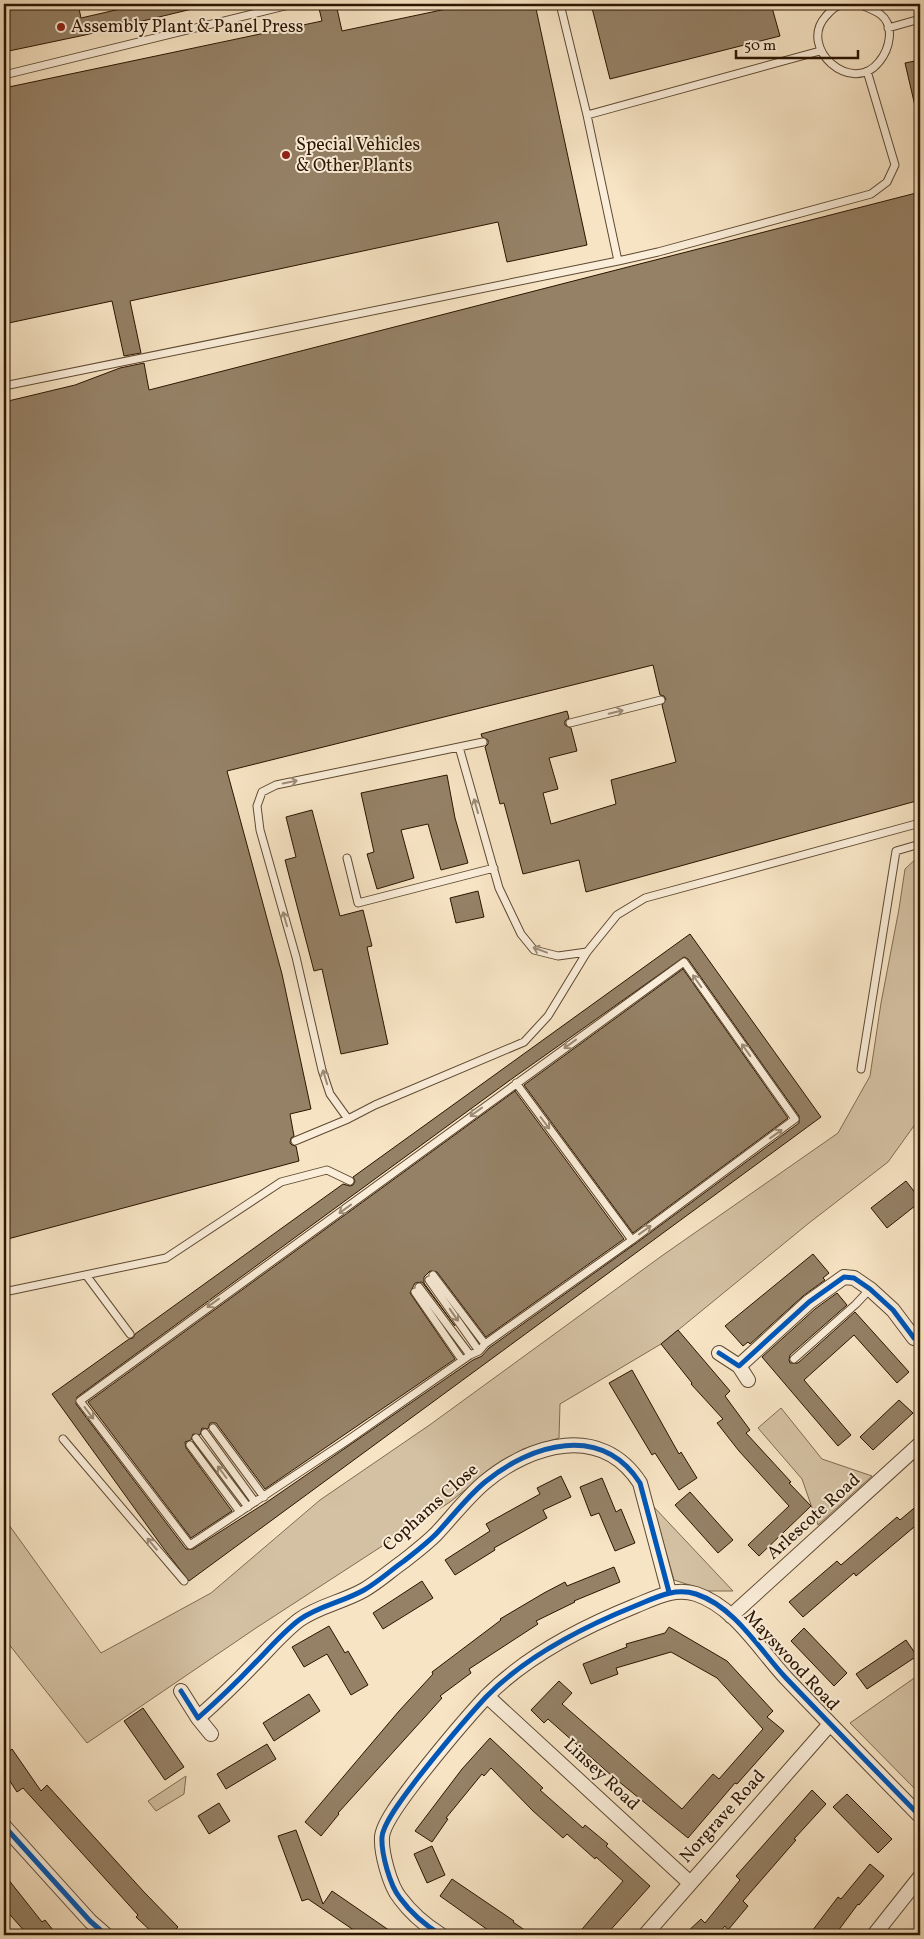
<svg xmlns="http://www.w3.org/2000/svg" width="924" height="1939" font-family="Vollkorn,serif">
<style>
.green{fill:#d4c1a3;stroke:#806b52}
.building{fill:#958166;stroke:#2b1500;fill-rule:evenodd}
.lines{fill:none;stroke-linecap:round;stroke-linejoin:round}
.lane-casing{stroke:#5e4931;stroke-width:9}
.street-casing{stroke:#5e4931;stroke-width:16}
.lane{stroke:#faedd9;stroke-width:7}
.street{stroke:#faedd9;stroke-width:14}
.cycleway-casing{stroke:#faedd9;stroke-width:8}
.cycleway{stroke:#0057b8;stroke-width:5}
.oneway{stroke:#9d8c77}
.poi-dot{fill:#8f2418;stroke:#faedd9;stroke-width:2}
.labels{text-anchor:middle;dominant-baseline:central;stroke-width:4;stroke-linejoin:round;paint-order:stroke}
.poi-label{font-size:18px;fill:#2b1500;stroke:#faedd9;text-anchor:start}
.street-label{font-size:18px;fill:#2b1500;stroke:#faedd9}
</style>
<rect width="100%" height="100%" fill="#f7e4c4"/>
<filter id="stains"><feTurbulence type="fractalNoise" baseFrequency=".004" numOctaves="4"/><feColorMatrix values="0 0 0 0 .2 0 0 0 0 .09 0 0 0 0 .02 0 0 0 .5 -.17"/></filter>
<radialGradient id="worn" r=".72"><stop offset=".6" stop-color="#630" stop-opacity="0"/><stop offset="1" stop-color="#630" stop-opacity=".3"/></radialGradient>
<path class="green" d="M920,855V1096L916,1123L888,1162L809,1223L661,1344L560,1404L559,1438L523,1449L499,1463L450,1502L256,1628L87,1743L4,1638V1518L101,1653L211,1593L320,1500L431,1424L663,1255L838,1133L870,1076L881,1003L899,909L905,869Z
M781,1408L822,1459L872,1476L818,1525L802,1479L758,1428Z
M653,1506L733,1591H708L674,1580Z
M920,1674V1794L850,1723Z
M186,1776L184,1794L156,1811L148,1801Z"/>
<path class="building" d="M4,4H78L81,18L142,4H192V9L85,35L4,52Z
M318,4H336L342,31L470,4H535L587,245L507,262L498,222L130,301L141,353L124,356L112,301L4,324V88L322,21Z
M591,4H771L780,36L610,79Z
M920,60V105L915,106L905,63Z
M920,192V800L586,892L579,860L523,874L504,803L500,804L485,747L488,744V740L482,737L481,734L567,711L569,718L565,721V725L571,728L577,751L549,758L558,789L543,793L551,824L616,804L611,780L676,762L662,705L666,699L664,696L660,695L653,665L227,771L282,974L311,1109L290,1114L294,1136L291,1138L290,1143L292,1145L296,1146L299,1161L4,1240V402L75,385L120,368L144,363L149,390Z
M447,775L455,818L468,863L441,870L428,824L401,830L414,878L377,889L367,854L374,852L361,793Z
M312,810L340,916L363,910L372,946L367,947L388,1044L341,1054L322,969L314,971L285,860L296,857L286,817Z
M478,891L484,917L456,923L450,898Z
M690,934L821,1117L189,1581L164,1549L52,1394L129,1339L133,1338L135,1334L343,1184L350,1186L353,1185L355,1181L353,1177ZM684,957L688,959L799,1116V1123L635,1244L489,1348L482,1356L473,1360L267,1502L193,1549H186L76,1404L77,1397L513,1078Z
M683,969L788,1118L633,1233L524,1085Z
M515,1091L624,1239L486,1337L437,1272L430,1271L424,1277V1283L455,1326L422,1282L415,1283L410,1293L455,1359L265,1489L216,1423H210L208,1429L202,1428L200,1435L193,1434L191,1440L185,1442L186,1448L232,1511L191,1538L88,1402Z
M906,1181L920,1199V1202L887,1228L871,1208Z
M813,1254L829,1273L823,1278L825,1280L803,1296L750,1344L748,1342L743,1346L725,1326Z
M837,1293L847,1305L790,1355L789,1360L790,1363H798L855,1312L909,1372L897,1383L854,1335L804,1380L851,1435L838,1446L762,1357L815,1309Z
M678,1330L730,1391L725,1396L750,1430L746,1433L791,1482L789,1483L811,1506L759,1556L748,1545L789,1506L739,1451L717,1423L723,1419L691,1384L692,1383L661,1344Z
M632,1370L679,1454L681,1452L697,1478L679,1490L655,1453L652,1455L609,1383Z
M899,1400L913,1413L873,1450L860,1437Z
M561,1476L571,1497L543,1510L547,1518L494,1548L495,1550L455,1575L445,1560L490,1531L486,1524L540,1494L537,1488Z
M602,1478L616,1512L621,1509L635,1543L615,1551L599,1513L591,1516L580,1487Z
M690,1492L733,1540L718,1553L675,1505Z
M920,1503V1522L856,1576L854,1573L803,1617L789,1602L837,1561L841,1565L897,1517L900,1520Z
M614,1567L620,1582L574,1601L575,1602L536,1621L538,1624L469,1669L471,1673L440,1696L442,1698L338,1813L339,1814L321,1836L305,1822L399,1711L433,1674L432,1672L501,1620L500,1619L544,1593L565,1582L567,1586Z
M422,1581L433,1598L383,1629L373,1613Z
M329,1626L345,1653L348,1651L368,1685L351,1695L327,1654L304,1667L292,1647Z
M669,1627L727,1661L773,1711L767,1717L784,1731L737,1784L735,1783L688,1838L612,1776L548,1719L544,1723L531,1710L559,1681L572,1693L562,1704L682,1809L713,1774L719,1779L763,1729L717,1678L671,1652L616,1668L618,1674L591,1684L583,1664L627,1647L626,1644L665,1633Z
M804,1628L847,1673L834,1686L791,1641Z
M906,1640L917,1656L867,1689L856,1674Z
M309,1694L320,1711L274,1741L263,1723Z
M143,1708L184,1767L165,1780L124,1721Z
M490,1738L543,1788L540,1790L583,1828L585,1825L608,1844L606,1846L650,1886L606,1935H577L623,1881L596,1857L595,1859L567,1834L563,1838L533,1811L491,1768L484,1776L482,1774L446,1818L448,1819L432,1842L415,1831L462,1769Z
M267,1744L276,1759L226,1789L217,1774Z
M12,1749L41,1791L47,1785L144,1892L178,1927L170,1935H155L136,1917L138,1915L23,1788L17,1792L4,1772V1755Z
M812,1790L826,1804L794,1839L796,1840L743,1901L748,1906L728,1930L725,1926L717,1935H684L701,1919L705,1923L740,1880L736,1876Z
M847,1794L892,1839L878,1853L833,1807Z
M219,1803L230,1821L209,1834L198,1816Z
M296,1830L323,1904L332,1891L396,1935H361L308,1899L302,1901L278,1836Z
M432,1846L445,1875L427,1883L414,1854Z
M870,1864L884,1876L859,1905L858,1904L835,1935H809L838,1897L841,1899Z
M4,1874L42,1922L45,1920L57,1935H26L27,1934L4,1908Z
M452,1879L514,1921L513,1922L532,1935H495L440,1896Z"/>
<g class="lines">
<defs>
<path id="lane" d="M560,4L587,115
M844,4C836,5 831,10 826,16C797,48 852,96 879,62C889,50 896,26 880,14C874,10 866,7 859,4
M888,28L920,19
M4,75L293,4
M618,261L658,252L871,194L887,182L895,165L867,71
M4,386L618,261L587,115L820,51
M570,723L661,700
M459,747L499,888L521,934L534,950L558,956L587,952
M347,858L358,903L494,868
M861,1069L896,851L920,844
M516,1083L632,1240L795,1119L684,962L80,1401L190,1545L348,1440L470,1355L479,1351L485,1344L632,1240
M348,1119L330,1094L322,1070L296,957L260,830L257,806L262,792L276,785L483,742
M295,1141L348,1119L375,1105L524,1042L548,1016L587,952L617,915L645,898L920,823
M86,1275L130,1334
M433,1275L485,1344
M429,1280L479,1351
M419,1287L470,1355
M4,1292L166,1258L281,1182L327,1170L350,1181
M415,1292L462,1360
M794,1359L856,1304L870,1289
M213,1428L264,1497
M205,1433L255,1502
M196,1438L248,1507
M63,1439L184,1581
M190,1445L240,1512"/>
<path id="street" d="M719,1353L739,1366L809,1302L844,1277L854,1278L870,1289L893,1310L914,1338L920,1339
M739,1366L748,1380
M731,1616L920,1444
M181,1691L198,1718C217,1701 235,1684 253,1665C268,1650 282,1633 299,1620C318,1606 343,1602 364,1590C378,1582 391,1570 404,1561C414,1553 426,1544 436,1534C452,1517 467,1497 485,1482C531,1444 601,1423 640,1483L669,1592
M487,1696L689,1882
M198,1718L211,1734
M4,1826L90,1921L106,1935
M441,1935C425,1925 411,1913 400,1898C390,1886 381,1853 382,1837C383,1822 408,1791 417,1779C439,1751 462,1723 486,1697C526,1656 583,1627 635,1606C655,1598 674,1587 696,1594C735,1607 759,1649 786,1678C830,1724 875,1770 920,1816
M645,1935L830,1724
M874,1935L920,1877"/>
</defs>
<use href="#lane" class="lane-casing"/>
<use href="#street" class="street-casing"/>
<use href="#lane" class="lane"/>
<use href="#street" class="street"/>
<defs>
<path id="cycleway" d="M719,1353L739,1366L809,1302L844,1277L854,1278L870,1289L893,1310L914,1338L920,1339
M181,1691L198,1718C217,1701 235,1684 253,1665C268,1650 282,1633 299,1620C318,1606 343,1602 364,1590C378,1582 391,1570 404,1561C414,1553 426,1544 436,1534C452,1517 467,1497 485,1482C531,1444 601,1423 640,1483L669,1592
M4,1826L90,1921L106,1935
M441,1935C425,1925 411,1913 400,1898C390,1886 381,1853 382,1837C383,1822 408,1791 417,1779C439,1751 462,1723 486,1697C526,1656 583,1627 635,1606C655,1598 674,1587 696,1594C735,1607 759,1649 786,1678C830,1724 875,1770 920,1816"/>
</defs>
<use href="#cycleway" class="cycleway-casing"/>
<use href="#cycleway" class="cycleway"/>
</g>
<defs><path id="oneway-shaft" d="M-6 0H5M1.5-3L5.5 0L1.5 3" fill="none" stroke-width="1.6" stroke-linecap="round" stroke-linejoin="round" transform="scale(1.25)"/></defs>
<g class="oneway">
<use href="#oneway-shaft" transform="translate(616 712) rotate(-14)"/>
<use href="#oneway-shaft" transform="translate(290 782) rotate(-12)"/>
<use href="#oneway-shaft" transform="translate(476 806) rotate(-106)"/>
<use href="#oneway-shaft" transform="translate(285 919) rotate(-106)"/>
<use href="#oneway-shaft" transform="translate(540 950) rotate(-159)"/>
<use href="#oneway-shaft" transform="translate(697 981) rotate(-125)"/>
<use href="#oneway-shaft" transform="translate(570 1044) rotate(144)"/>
<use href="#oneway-shaft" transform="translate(746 1050) rotate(-125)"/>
<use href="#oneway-shaft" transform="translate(325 1077) rotate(-107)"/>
<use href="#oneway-shaft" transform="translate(476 1112) rotate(144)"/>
<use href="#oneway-shaft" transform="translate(545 1123) rotate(53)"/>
<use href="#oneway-shaft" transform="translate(776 1134) rotate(-36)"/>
<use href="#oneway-shaft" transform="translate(345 1209) rotate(144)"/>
<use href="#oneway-shaft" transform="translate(645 1230) rotate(-36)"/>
<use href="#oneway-shaft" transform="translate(213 1303) rotate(144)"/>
<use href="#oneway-shaft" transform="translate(454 1315) rotate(55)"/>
<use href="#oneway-shaft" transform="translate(89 1413) rotate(53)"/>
<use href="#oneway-shaft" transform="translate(222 1472) rotate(-127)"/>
<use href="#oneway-shaft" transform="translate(152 1544) rotate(-130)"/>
</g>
<g class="poi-dot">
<circle cx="61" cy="27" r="5"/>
<circle cx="286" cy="155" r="5"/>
</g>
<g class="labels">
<g class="poi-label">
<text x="71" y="27">Assembly Plant &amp; Panel Press</text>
<text x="296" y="145">Special Vehicles<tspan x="296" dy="21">&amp; Other Plants</tspan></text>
</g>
<g class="street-label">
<text transform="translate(431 1508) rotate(-42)">Cophams Close</text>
<text transform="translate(814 1517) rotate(-42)">Arlescote Road</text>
<text transform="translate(791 1661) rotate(47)">Mayswood Road</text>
<text transform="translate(601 1775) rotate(43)">Linsey Road</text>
<text transform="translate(723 1817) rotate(-48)">Norgrave Road</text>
</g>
</g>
<rect width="924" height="1939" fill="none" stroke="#f7e4c4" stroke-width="20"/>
<rect x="5" y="5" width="914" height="1929" fill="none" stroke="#2b1500" stroke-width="2.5"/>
<rect x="10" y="10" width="904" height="1919" fill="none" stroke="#2b1500"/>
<path d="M736 50v8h122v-8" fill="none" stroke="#2b1500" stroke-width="2.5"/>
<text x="744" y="50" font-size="15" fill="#2b1500" stroke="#faedd9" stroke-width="4" paint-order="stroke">50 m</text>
<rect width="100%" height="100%" filter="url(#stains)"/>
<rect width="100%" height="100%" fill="url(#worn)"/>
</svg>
